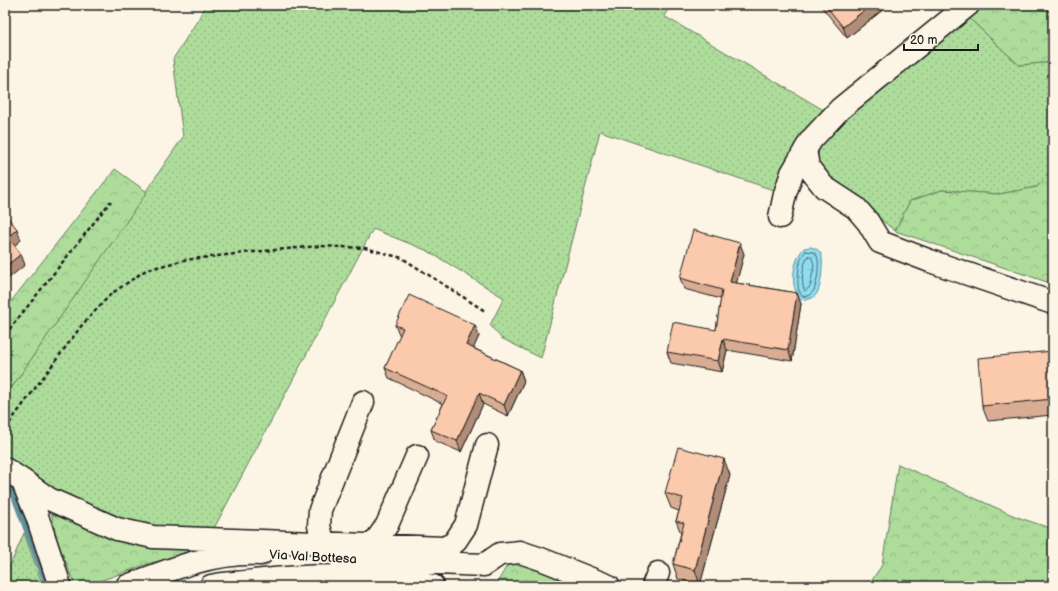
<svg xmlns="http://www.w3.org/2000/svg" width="1058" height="591" font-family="'Balsamiq Sans',sans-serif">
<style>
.grass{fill:url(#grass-dots);stroke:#647c5c}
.forest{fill:url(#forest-crowns);stroke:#647c5c}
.water{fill:url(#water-ripples);stroke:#62909b}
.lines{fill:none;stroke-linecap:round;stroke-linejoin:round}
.shore{stroke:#4a6971;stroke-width:1}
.stream{stroke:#62909b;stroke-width:7}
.minor-casing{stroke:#1c1c1c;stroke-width:25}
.path{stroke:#1c1c1c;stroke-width:2.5;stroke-dasharray:4 3;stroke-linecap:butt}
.minor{stroke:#fcf5e5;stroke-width:22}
.wall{fill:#d8ad93;stroke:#1c1c1c}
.shaded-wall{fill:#b08d78;stroke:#1c1c1c}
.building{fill:#fbc9ab;stroke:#1c1c1c}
.labels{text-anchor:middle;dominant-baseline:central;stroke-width:3.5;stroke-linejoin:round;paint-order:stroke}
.street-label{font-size:13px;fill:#1c1c1c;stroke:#fcf5e5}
</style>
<defs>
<pattern id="grass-dots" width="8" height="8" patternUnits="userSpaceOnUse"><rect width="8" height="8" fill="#addc9b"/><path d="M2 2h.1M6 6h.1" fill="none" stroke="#94bc85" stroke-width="1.8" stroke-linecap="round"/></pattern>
<pattern id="forest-crowns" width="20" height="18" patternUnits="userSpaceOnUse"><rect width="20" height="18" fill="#addc9b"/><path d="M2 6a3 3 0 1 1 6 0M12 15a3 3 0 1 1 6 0" fill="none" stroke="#94bc85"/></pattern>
<pattern id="water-ripples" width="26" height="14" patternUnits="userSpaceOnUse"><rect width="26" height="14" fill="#90ddf0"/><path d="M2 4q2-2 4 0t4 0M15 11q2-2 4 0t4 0" fill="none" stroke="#7cbdcd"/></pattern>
</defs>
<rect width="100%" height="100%" fill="#fcf5e5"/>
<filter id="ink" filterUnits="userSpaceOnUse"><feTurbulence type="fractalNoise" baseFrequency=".025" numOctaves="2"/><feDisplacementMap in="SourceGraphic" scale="8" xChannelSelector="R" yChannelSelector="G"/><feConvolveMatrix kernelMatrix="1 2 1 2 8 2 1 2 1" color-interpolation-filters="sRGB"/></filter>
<g filter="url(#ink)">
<path class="grass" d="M205,5H671L664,16L827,112L779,192L600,131L541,358L501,338L490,325L504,298L428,251L373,229L211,534L147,528L63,494L5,456V397L183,137L173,59L199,18Z
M968,17L1019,65L1053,62V169L1037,187L999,194L942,190L910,201L895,231L817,167L819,148L828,134L894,75Z
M24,533L42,583L43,586H5V566L9,568Z"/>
<path class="forest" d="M985,5H1053V62L1019,65L968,17Z
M115,169L147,192L5,397V309Z
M1053,169V284L895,231L910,201L942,190L999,194L1037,187Z
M898,464L1017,517L1053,529V586H868L882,565Z
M51,511L126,542L167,547L217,548L150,563L86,586H75L57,540Z
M511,559L577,586H495Z"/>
<path class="water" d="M811,247C815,248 819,250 821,254C824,259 821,286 818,291C815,299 807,301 800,299C789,286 793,260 804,248Z"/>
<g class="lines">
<path class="shore" d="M806,251L813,252C815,253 817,255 817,256C820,262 817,284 814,290C813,292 810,295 807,296C797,299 798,283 798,277C799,268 799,258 806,251Z
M808,256L812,258L814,265L810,287L805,291C800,284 803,263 808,256Z"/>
<path class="stream" d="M6,479L9,481L48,586"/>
<defs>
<path id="minor" d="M805,150L808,167L824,187L856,208L868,222L880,242L930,261L1050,302
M780,217L785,194L792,173L811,140L840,109L968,5
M5,469L22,480L37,516L60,586
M22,480L49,499L117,529L153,537L444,548L454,543L466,525L487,445
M324,544L319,526L320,510L363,402
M373,545L387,525L417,456
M341,559L484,565L500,554L520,552L541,559L609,586
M127,586C168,570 216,551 261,554
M211,586C225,583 240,583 254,581C313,574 374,574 433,586
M653,586L658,573"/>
</defs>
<use href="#minor" class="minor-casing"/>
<path class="path" d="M5,335L111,201
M5,429L82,325L111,294L146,270L184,260L252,252L320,246L365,248L402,258L485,311"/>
<use href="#minor" class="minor"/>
</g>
<path class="wall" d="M820,5H889L847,38Z
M744,254L736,283L797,293L801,304L792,361L727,350L722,372L671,363L667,352L716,330L721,299L684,289L680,278Z
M395,325L479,336L473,348L520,370L524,381L508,416L483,404L461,452L435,441L431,430L443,404L389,378L385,368L400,336Z
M1053,351V415L988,421L982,406Z
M730,475L700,585L678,579L673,564L681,533L676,521L679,511L671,508L665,493Z"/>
<path class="shaded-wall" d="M871,5H889L847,38L843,27Z
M17,229L21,240L12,248L8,237Z
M740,243L744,254L734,293L730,282Z
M21,254L25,265L5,281V267Z
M797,293L801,304L792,361L788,350Z
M475,325L479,336L470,356L466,345Z
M723,339L727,350L722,372L718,361Z
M520,370L524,381L508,416L504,405Z
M479,393L483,404L461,452L457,441Z
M724,459L730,475L700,585L695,570Z"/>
<path class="building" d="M825,5H871L843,27Z
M5,214L17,229L8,237L21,254L5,267Z
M693,230L740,243L730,282L797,293L788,350L723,339L718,361L667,352L673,322L716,330L722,290L680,278Z
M409,295L475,325L466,345L520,370L504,405L479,393L457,441L431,430L447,396L385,368L403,328L395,325Z
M1053,351V399L982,406L978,358Z
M678,447L724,459L695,570L673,564L684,523L676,521L683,498L665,493Z"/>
</g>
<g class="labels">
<g class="street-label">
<text transform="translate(313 557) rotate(3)">Via Val Bottesa</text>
</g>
</g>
<rect width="1058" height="591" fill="none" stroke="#fcf5e5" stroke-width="20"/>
<rect x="10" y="10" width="1038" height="571" fill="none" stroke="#1c1c1c" stroke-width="1.5" filter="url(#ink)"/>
<path d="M904 44v6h74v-6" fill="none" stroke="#1c1c1c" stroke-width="2"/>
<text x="910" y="44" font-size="12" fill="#1c1c1c" stroke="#fcf5e5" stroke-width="3" paint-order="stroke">20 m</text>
</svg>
